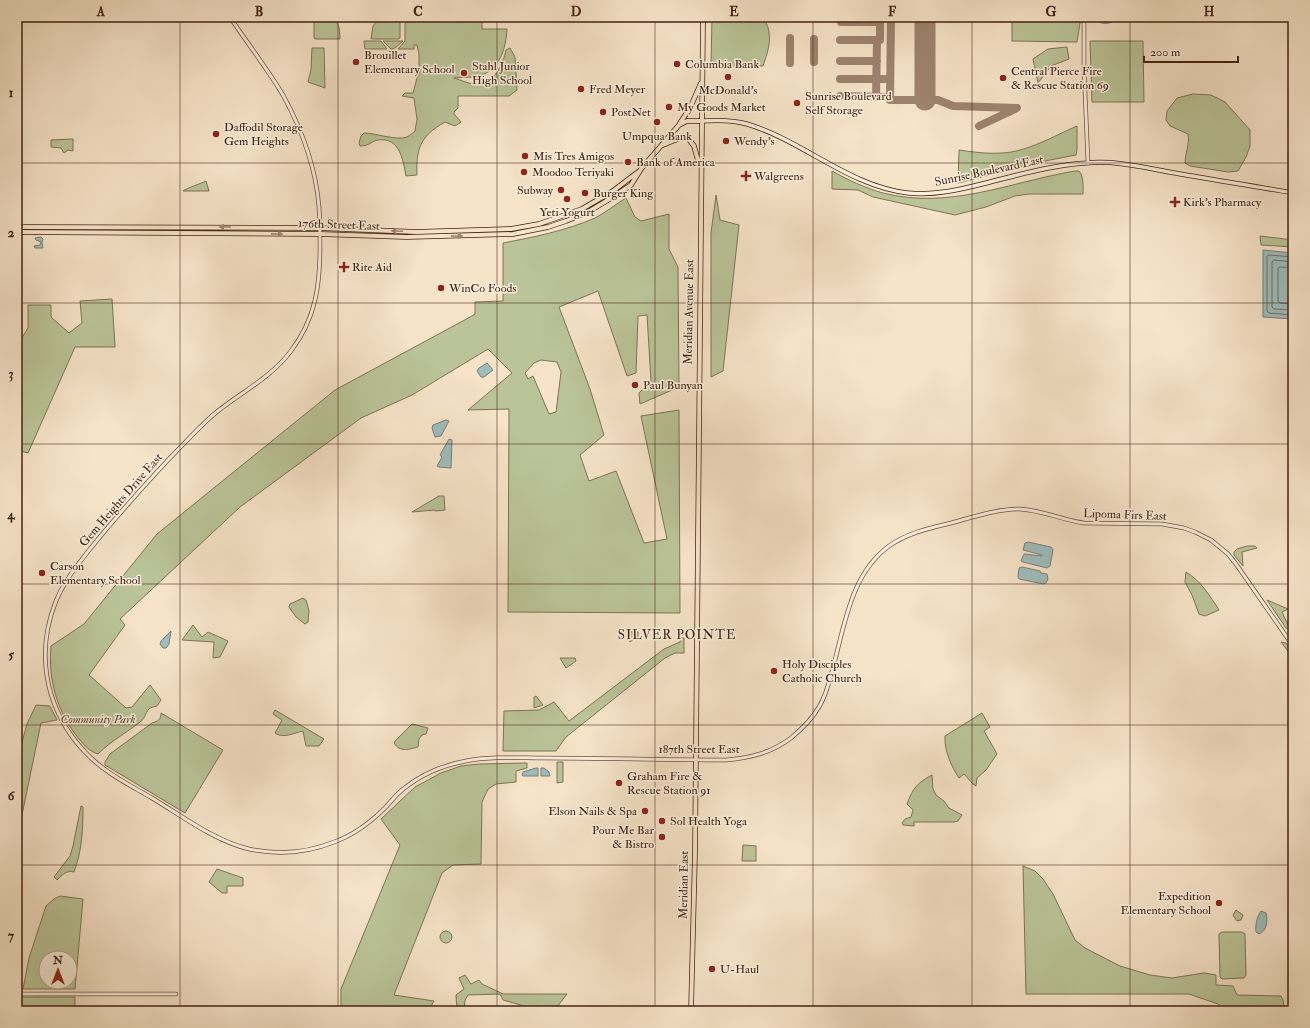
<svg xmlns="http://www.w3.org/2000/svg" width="1310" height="1028" font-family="'IM FELL Double Pica',serif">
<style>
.green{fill:#bac498;stroke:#7f7456;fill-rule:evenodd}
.water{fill:#9ebdbd;stroke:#7a7f79}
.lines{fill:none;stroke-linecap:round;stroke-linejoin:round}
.shore{stroke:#717068;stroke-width:1}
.taxiway{stroke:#9d836e;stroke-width:8}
.runway{stroke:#9d836e;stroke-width:21}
.tertiary-casing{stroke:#705340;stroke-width:4.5}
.secondary-casing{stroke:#442313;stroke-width:5}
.primary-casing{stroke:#442313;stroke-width:5.5}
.tertiary{stroke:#f9eddb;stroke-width:3}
.secondary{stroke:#f9eddb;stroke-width:3.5}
.primary{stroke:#f6e3c8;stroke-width:4}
.oneway{fill:#9d836e}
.grid{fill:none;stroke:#442313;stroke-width:1;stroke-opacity:0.55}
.poi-dot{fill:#8f2418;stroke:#f9eddb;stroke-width:1.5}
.labels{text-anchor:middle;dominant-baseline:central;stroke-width:3;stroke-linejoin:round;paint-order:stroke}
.poi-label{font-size:12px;fill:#442313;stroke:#f9eddb;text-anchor:start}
.street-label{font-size:12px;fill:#442313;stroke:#f9eddb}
.park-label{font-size:12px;font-style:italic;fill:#624b34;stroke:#f9eddb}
.neighbourhood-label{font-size:13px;letter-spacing:1px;fill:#442313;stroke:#f9eddb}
.neatline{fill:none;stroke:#442313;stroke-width:1.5}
.grid-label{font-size:13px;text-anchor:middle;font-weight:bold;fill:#442313}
</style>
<rect width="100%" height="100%" fill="#f6e3c8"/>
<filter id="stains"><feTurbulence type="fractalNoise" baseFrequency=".005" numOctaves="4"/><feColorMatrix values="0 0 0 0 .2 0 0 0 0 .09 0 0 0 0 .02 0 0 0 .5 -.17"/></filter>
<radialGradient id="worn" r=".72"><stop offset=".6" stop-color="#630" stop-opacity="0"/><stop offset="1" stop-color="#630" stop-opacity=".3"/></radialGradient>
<path class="green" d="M314,17C333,17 340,17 340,39H315L314,38Z
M380,17H400V38L399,39H371L373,26Z
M409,17H482V29H507C506,48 500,70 479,76C471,78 462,77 454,78C461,80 471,85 478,84C495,83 503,64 506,50L510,48L515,57L517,90L509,96H458V108L454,112V114L461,122L455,126L445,122C420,136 416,149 417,175L406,176C403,160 400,137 378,140C371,141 370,146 360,146L359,143L361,136L364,133C376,133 396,141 407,137C410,135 413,133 415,131L417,119L414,98L402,96L405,93H413L417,78L420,71L419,69V54L417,45H414V49H398L405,41V24Z
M712,17H763C774,34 769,48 763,66L711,67Z
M1012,17H1081L1077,42L1012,41Z
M364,41H381L387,49H365Z
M383,41H403L395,48L391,49Z
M1090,41H1143L1144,102H1092Z
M1067,47L1069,59L1051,66L1038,83L1033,59L1048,49Z
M312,48H324L325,88L308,82L311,70Z
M1193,94L1211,95L1225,102L1250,130V146L1246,157L1238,171L1228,172L1190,166L1185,163C1185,153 1190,144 1188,134L1170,126L1166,120L1167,111L1177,98Z
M1077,126V150L1076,155L1040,162L958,183L959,150C973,152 987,154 1002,153C1027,152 1054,136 1077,126Z
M73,139V151L68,150L64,153L61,148L51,147V140Z
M832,171C848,180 865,188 883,193C950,210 1010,182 1075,171H1079C1084,176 1083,188 1083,194H1029L1015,196L986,207L955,215L873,197L858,190L832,189Z
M206,181L209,191H183C187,188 200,184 206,181Z
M716,195L720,220L739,225L723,371L711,377V233Z
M626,198L635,217L641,221L669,214V249L678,267L679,387L640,404L639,393L651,381L647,315L638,316L636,373L627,376L598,291L559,307L590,389L604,435L580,455L589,481L616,471L644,543L667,539L641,416L679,410L680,613L508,612L509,409L468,410L512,373L488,349L412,395L361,418L240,507L120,619L125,625L89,675L126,708L132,707L150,685L161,700L157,706C154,707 151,707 149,709C145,713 146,718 140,722C125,734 112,740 98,754C89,751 85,746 79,739C57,712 48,680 51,646L84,624L157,534L335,390L472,316L475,314V302L503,301V243C534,237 565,231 595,218C605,213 616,204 626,198ZM541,360L557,362L561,372L556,412L549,414L533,376L528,379L525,373L534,363Z
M1260,236L1293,240V247L1261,245Z
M112,299L115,347H75L28,453L17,450V346L28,328V305H51V317L69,333L82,323L80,301Z
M439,496H444L445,510L435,511V510L412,512Z
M1247,546H1255L1257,548L1242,552L1243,566L1234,555V552L1237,549Z
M1186,572C1201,581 1210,596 1219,610L1205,616L1199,614L1192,595L1185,582Z
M303,598L306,600L309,611L308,622L305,624L296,617L289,607L290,604Z
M1267,600L1288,609L1282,612L1290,629L1286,628Z
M193,625L202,637L208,632L228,641L220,657L213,658L214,642L182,640Z
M629,632H638V636L630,642Z
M681,638H684V653H675L665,658L566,737L556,751H503L504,711L539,710L554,702L569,721L664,649L680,642Z
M1281,642L1286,643L1293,653V662L1289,659L1290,654Z
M560,658H575L576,661L566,668Z
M536,696L543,705L534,708V697Z
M36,705L50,706L57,720L41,723L17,839V760L27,724Z
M275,710L324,739L319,746H306L303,731C294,733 283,739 275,733L282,720L273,714Z
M161,713L223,750L185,813L105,765V762L110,754L152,723C158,721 161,720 161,713Z
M982,713L990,727L984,731L997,754L986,770L977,778L976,786L973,784L964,774L959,778C951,766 944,750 945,736Z
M412,724L428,728L426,734L422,735L419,739L418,747C410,749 400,753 394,743L395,741Z
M557,762H563V782L557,783Z
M527,763V768L516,771V782L496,784L488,789L482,802L481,864L453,865L442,873L394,995L434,1001L428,1011H341V989L400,845L381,819L415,787L441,773L461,766L479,764Z
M932,775L933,789L936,795L944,801L949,808L962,815L958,821L954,822H914V826L903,825L902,823L905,819L911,817L913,810L907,804C913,788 917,783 932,775Z
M81,806L83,807C83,829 82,851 74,872C66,870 62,875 57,880L54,877L70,856L73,846Z
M743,845L756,846V861H742Z
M1023,866L1035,871L1043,879L1053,894L1075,940L1085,948L1120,966L1150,975L1172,978L1204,973L1216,975V985L1233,986L1237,995L1281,996L1283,1000L1285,1011H1221L1218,1004L1189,994H1026Z
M217,869L243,878V886H227V893H222L209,882Z
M60,896L83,899L75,989H23L29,958L46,906L54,899ZM46,958H70V982H46Z
M1236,910L1243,915L1241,920L1237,921L1233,915Z
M440 937a6 6 0 1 1 12 0a6 6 0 1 1-12 0Z
M1222,932H1242L1245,934L1246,975L1244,978L1222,979L1220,977L1219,936V934Z
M465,975L471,984L479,980L482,984L503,994H567L554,1011H530L521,1005L503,1000L500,994L468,995L465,1000L464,1011H457L456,995L464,989L459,978Z
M17,997H75V1011H17Z"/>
<path class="water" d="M1098,17H1112L1113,21C1110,24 1103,24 1099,22Z
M41,237L43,239L42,243L43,248H35L34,246L40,245L41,242L36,240L35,238Z
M1263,250L1293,253V319L1263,317Z
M487,363L493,370L484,377H481L477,371L479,368Z
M446,420L449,421L441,436L435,437L432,428L433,425Z
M449,439L452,440L451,468L439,467L437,466L442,457L440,455Z
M1028,542L1051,547L1053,550L1050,566L1047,568L1023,562L1021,561L1024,554L1042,556V555L1023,550L1025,543Z
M1022,567L1040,571L1041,573L1047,574L1048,579L1046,583L1043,584L1019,579L1018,577L1019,568Z
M171,631L169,644L166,648H163L160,644L161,641Z
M536,768H538V776H523L522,775L523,772Z
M541,768H544L549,772L550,776H541Z
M1261,911L1266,913C1268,921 1267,931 1259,934L1256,932C1255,926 1257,916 1261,911Z"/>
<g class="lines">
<path class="shore" d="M1293,257L1269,255L1267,256V311L1269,313L1293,315
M1293,262L1274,260L1272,262V307L1274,309L1293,310
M1293,268L1280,267L1278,268V301L1280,303L1293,304"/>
<path class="taxiway" d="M891,17L890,100H938L953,106L1017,108L979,126
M841,22H880
M840,40H877
M840,61H877
M814,62V39
M790,63V38
M840,79H890
M840,96L890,97
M876,97L877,40H880V17"/>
<path class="runway" d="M925,100V17"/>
<defs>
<path id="tertiary" d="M230,17C247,43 267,68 283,95C302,130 316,168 319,207C320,220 320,233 320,246C320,285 316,318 291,351C270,379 239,393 213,415C197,429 183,445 168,460C141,489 115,518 90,549C77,566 64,581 56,601C44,631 42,663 51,694C58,717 70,737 87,754C105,773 130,785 152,798C182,816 215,841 249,849C278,855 307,853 334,842C354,835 371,822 386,807C391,801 396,795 402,790C420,775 444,765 466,761C492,756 519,758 545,758C605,758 666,760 726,760C750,758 771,753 791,738C802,729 812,719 819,707C827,694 830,679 834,664C845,622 852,573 889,546C907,533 930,528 951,523C973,517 997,509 1019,509C1042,510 1062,520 1084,523L1162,524L1184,528L1195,532L1211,540L1228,554L1236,564L1293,646
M1084,17V68L1088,163
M17,994H176"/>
<path id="secondary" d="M701,121C716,120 733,120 747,124C804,141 848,186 908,193C936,196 962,189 990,182C1022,174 1053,165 1086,163C1116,160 1146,168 1175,173C1214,180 1254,186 1293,193"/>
<path id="primary" d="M680,123L690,108L701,83
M663,145L680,138H688L694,146L699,164
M17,227L320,228L416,232L511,229L539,224L582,209L613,191L638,172
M17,232L320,234L407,237L513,234L548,227L566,221L588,212L613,197L631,185L641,169L679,125L687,121H701
M691,1011L695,852L703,17"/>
</defs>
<use href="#tertiary" class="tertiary-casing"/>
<use href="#secondary" class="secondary-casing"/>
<use href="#primary" class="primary-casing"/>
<use href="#tertiary" class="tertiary"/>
<use href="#secondary" class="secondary"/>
<use href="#primary" class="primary"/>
</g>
<defs><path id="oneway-solid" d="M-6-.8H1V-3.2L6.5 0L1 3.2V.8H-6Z"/></defs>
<g class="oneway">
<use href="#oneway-solid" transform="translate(225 227) rotate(-180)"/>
<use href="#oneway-solid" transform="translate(397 231) rotate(-178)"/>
<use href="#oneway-solid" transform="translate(277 234) rotate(1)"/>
<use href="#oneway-solid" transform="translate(457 236) rotate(-1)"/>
</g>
<path class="grid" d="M180,17V1011M338,17V1011M497,17V1011M655,17V1011M813,17V1011M972,17V1011M1130,17V1011M17,163H1293M17,303H1293M17,444H1293M17,584H1293M17,725H1293M17,865H1293"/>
<g class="poi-dot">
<circle cx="356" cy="62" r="4"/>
<circle cx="677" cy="64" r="4"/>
<circle cx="464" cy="73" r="4"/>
<circle cx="728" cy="77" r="4"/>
<circle cx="1003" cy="78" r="4"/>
<circle cx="581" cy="89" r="4"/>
<circle cx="797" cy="103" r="4"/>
<circle cx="669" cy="107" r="4"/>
<circle cx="603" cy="112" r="4"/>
<circle cx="657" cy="122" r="4"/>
<circle cx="216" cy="134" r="4"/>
<circle cx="726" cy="141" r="4"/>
<circle cx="525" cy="156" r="4"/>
<circle cx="628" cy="162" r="4"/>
<circle cx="524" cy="172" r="4"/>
<path d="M744 170h4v4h4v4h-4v4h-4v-4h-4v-4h4z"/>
<circle cx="561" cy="190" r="4"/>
<circle cx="585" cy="193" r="4"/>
<circle cx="567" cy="199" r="4"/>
<path d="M1173 196h4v4h4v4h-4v4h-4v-4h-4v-4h4z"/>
<path d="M342 261h4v4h4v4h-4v4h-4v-4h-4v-4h4z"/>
<circle cx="441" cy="288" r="4"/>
<circle cx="635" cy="385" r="4"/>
<circle cx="42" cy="573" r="4"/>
<circle cx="774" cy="671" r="4"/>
<circle cx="619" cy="783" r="4"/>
<circle cx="645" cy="811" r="4"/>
<circle cx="662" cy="821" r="4"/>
<circle cx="662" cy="837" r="4"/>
<circle cx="1219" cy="903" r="4"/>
<circle cx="712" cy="969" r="4"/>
</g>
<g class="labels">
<g class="poi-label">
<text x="364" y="55">Brouillet<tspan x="364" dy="14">Elementary School</tspan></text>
<text x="685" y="64">Columbia Bank</text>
<text x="472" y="66">Stahl Junior<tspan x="472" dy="14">High School</tspan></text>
<text x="1011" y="71">Central Pierce Fire<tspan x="1011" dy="14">&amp; Rescue Station 69</tspan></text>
<text x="589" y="89">Fred Meyer</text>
<text x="728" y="90" text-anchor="middle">McDonald's</text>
<text x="805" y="96">Sunrise Boulevard<tspan x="805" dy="14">Self Storage</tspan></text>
<text x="677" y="107">My Goods Market</text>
<text x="611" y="112">PostNet</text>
<text x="224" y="127">Daffodil Storage<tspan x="224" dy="14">Gem Heights</tspan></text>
<text x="657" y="136" text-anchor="middle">Umpqua Bank</text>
<text x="734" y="141">Wendy's</text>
<text x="533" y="156">Mis Tres Amigos</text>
<text x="636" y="162">Bank of America</text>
<text x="532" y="172">Moodoo Teriyaki</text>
<text x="754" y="176">Walgreens</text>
<text x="553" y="190" text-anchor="end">Subway</text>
<text x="593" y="193">Burger King</text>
<text x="1183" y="202">Kirk's Pharmacy</text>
<text x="567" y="212" text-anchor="middle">Yeti Yogurt</text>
<text x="352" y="267">Rite Aid</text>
<text x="449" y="288">WinCo Foods</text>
<text x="643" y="385">Paul Bunyan</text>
<text x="50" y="566">Carson<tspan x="50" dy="14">Elementary School</tspan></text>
<text x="782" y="664">Holy Disciples<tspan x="782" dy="14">Catholic Church</tspan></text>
<text x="627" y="776">Graham Fire &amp;<tspan x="627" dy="14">Rescue Station 91</tspan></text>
<text x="637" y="811" text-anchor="end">Elson Nails &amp; Spa</text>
<text x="670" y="821">Sol Health Yoga</text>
<text x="654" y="830" text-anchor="end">Pour Me Bar<tspan x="654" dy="14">&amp; Bistro</tspan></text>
<text x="1211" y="896" text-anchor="end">Expedition<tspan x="1211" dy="14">Elementary School</tspan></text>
<text x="720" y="969">U-Haul</text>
</g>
<g class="street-label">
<text transform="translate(989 171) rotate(-12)">Sunrise Boulevard East</text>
<text transform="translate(339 225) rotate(2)">176th Street East</text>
<text transform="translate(689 312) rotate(-89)">Meridian Avenue East</text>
<text transform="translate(121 500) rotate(-49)">Gem Heights Drive East</text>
<text transform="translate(1125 515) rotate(2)">Lipoma Firs East</text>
<text x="699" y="749">187th Street East</text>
<text transform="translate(684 885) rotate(-89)">Meridian East</text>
</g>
<g class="park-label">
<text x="98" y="719">Community Park</text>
</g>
<g class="neighbourhood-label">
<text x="677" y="635">SILVER POINTE</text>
</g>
</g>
<rect width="1310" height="1028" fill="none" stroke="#f6e3c8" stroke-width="44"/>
<g transform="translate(58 970)"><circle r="19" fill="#f9eddb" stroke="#b19c8b"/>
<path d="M0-3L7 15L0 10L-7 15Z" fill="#8f2418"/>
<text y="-6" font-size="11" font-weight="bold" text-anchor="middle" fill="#442313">N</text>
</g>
<path d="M1144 56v6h94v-6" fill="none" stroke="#442313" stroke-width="2"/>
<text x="1150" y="56" font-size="12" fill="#442313" stroke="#f9eddb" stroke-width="3" paint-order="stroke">200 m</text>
<rect x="22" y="22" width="1266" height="984" class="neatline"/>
<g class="grid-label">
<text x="101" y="16">A</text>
<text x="259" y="16">B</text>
<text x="418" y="16">C</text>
<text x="576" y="16">D</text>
<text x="734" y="16">E</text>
<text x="892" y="16">F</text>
<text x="1051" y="16">G</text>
<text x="1209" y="16">H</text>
<text x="11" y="97">1</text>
<text x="11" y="237">2</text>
<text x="11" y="378">3</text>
<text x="11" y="519">4</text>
<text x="11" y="659">5</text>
<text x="11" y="800">6</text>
<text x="11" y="940">7</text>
</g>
<rect width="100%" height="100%" filter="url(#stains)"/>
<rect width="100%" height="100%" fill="url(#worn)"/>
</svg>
